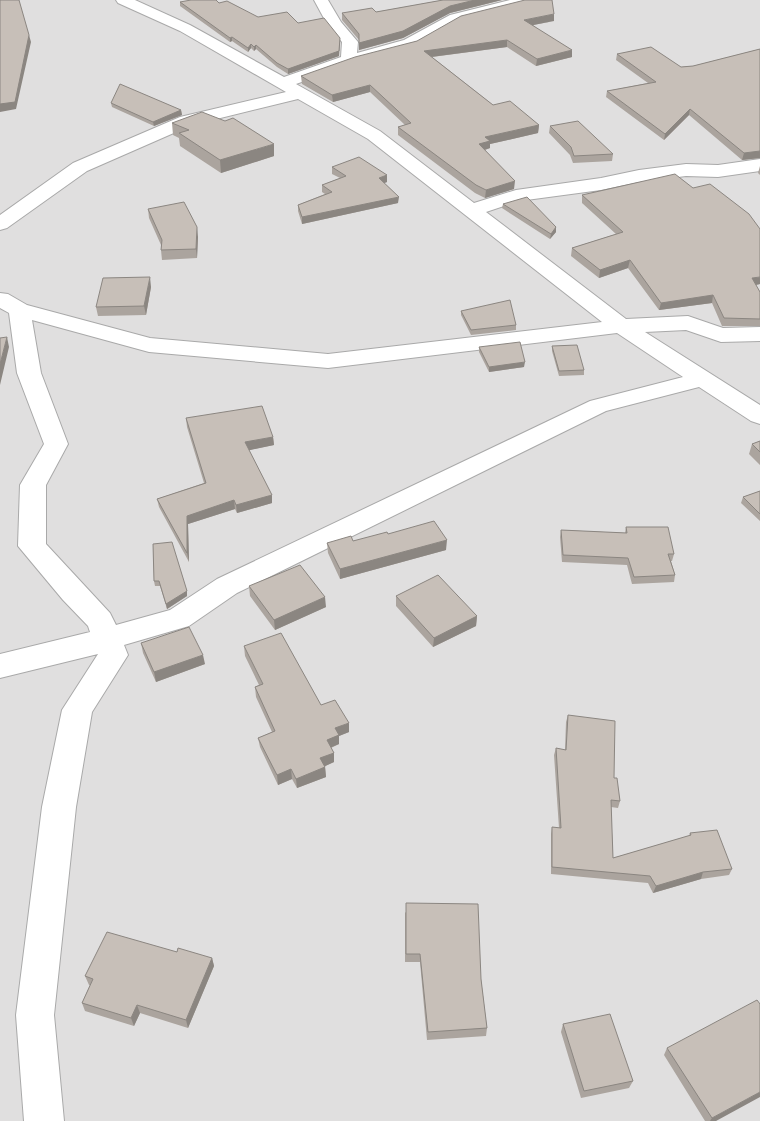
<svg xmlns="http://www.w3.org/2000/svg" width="760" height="1121" font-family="'Archivo Narrow',sans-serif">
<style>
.residential{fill:#e0dfdf}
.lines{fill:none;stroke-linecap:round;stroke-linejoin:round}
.minor-casing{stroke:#a9a9a9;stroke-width:2}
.minor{fill:#fff;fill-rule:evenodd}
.wall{fill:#aba49e}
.shaded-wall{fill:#8b8681}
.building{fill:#c7bfb8;stroke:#8b8681}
</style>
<rect width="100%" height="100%" fill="#f2efe9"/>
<path class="residential" d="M0,0H760V1121H0Z"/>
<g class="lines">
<defs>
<path id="minor" d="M116,0H135L190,25L284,77L341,57L342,42L327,24L314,0H328L341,22L358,42L357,53L404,40L450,15L510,0H535L533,3L460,21L416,46L355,63L296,84L380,131L474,203L516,190L601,178L639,170L686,164L718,165L760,159V171L718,177L686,176L639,182L601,190L519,201L486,212L626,319L688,316L723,328L760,327V341L721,342L686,330L645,332L760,405V424L751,421L699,387L606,411L237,593L189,626L124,645L128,655L92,712L76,807L54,1015L64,1121H24L16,1015L42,807L62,710L98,654L0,678V654L90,632L88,626L63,600L18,546L20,485L44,444L17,373L9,313L0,308V293L8,294L27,305L150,338L328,354L602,322L368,139L298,99L192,125L87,171L7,228L0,230V215L73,163L180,117L286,92L180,31L118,3ZM32,320L149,352L328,368L617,333L683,377L590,401L217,579L170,610L116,625L110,613L46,544V485L68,444L41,373Z"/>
</defs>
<use href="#minor" class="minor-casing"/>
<use href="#minor" class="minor"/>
</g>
<path class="wall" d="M443,0H502L450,13L403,38L359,50V40L342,20V13L376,12Z
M180,2L219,3L258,17L298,23L340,38L339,56L288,74L277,67L256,49L254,51L251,48L248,52L232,41L230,42L180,6Z
M554,21L533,25L572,57L536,66L507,47L432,57L493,105L539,125L538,133L490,144V148L485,150L514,189L485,198L475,193L398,135V127L405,125L370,92L333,102L302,84L301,76L417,41Z
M760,49V158L742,160L689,115L664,140L606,97L607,91L648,83L616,60L617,54L681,67L693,66Z
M111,103L181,110L182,115L154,126L112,107Z
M172,123L274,156L221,173L180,146L179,138L173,135Z
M550,126L613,154L612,161L573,163L570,155L549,133Z
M760,166V175L758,173Z
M332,167L387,182L384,183L398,203L302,224L298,211V205L325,194L322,192V185L340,178L332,174Z
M582,195L760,284L756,285L760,292V326H722L712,303L659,310L628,268L599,278L571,256L572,248L616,234L582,203Z
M503,204L556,227V232L550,239L502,208Z
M148,209L198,237L197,258L162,260L161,250V245L149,218Z
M151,287L146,315L98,316L96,307Z
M461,311L516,325V330L471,335L461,315Z
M552,346L584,370V375L559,376L552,351Z
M479,347L524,367L489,372L479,352Z
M186,418L273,437L274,445L249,450L272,503L237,513L235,509L188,524L189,562L159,507L157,499L204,483L187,427Z
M760,441V465L749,454L752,444Z
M760,491V521L741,503L743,497Z
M626,527L674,554L672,561H671L675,575L674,582L632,584L627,565L562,562L560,537L561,530L625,533Z
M388,534L446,550L340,579L328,553L327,543L353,541Z
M153,544L187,591V596L167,609L160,586H155L154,581Z
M249,586L326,607L275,630L250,596Z
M396,596L477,616L476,626L433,647L396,606Z
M141,643L205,664L156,682L143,653Z
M244,646L321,705L349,732L339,736V744L331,748L334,753V762L325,766L326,777L297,788L292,779L278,785L260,747L258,738L272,732L256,697L255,687L259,685L245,656Z
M568,715L614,778L620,801L618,808L611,807L613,858L689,836L690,833L732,869L729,875L701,879L653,893L648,883L551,874V834L552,827L559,828L554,755L556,748L565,750L566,722Z
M405,912L481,979L487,1028L486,1036L427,1040L420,962H405Z
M177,952L212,958L214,966L188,1028L140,1013L134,1026L85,1011L82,1003L90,985H89L85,976Z
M563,1024L633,1081L629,1088L581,1098L561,1032Z
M667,1048L716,1121H705L664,1055Z"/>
<path class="shaded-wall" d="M475,0H502L450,13L403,38L359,50V43L450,6Z
M554,14V21L523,27L524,20Z
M29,35L31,42L16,109L0,112V104Z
M232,37V41L230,42V38Z
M340,38L339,56L288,74V69Z
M507,40V47L423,58L424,51Z
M251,44V48L248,52V48Z
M256,45V49L254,51V47Z
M572,50V57L536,66L537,59Z
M370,85V92L333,102L332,95Z
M690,109L689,115L664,140L665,134Z
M181,110L182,115L154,126L153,122Z
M539,125L538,133L490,144V148L478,152L479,144L485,137Z
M274,144V156L221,173L220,160Z
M760,151V158L742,160L744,153Z
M387,175V182L379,185V178Z
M515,181L514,189L485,198L486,190Z
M399,197L398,203L302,224V217Z
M197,227L198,237L197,258L196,249Z
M556,227V232L550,239L551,234Z
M630,260L628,268L599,278L600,270Z
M150,277L151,287L146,315L144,306Z
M760,277V284L750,286L752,278Z
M713,295L712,303L659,310L661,303Z
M7,337L9,347L0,385V364Z
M525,362L524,367L489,372V367Z
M273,437L274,445L246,451L245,442Z
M272,495V503L237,513L236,505Z
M234,500L235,509L188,524L189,562L187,553V516Z
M447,540L446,550L340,579V569Z
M187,591V596L167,609L166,604Z
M325,597L326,607L275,630L274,620Z
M477,616L476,626L433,647L434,638Z
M203,655L205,664L156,682L154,672Z
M349,723V732L339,736V744L327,749V740L335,728Z
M334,753V762L321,768L320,758Z
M325,767L326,777L297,788L296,779Z
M291,769L292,779L278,785L277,775Z
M703,872L701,879L653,893L656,886Z
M212,958L214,966L188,1028L186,1020Z
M137,1005L140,1013L134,1026L131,1018Z
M760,1092V1097L716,1121H710L712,1118Z"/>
<path class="building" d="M0,0H19L29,35L15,102L0,104Z
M191,0H216L219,3L227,1L258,17L287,12L298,23L324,18L340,38L339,51L288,69L277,63L256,45L254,47L251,44L248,48L232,37L230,38L180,2Z
M443,0H475L450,6L403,31L359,43V34L342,13L372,8L376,12Z
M525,0H552L554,14L524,20L572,50L537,59L507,40L424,51L493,105L510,101L539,125L485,137L490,141L479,144L515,181L486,190L476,185L398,127L411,123L370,85L332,95L301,76L355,57L417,41L461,16Z
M651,47L681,67L693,66L760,49V151L744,153L690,109L665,134L607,91L656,82L617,54Z
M120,84L181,110L153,122L111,103Z
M202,112L225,121L233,118L274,144L220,160L179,133L189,130L172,123Z
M578,121L613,154L574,156L571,147L550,126Z
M359,157L387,175L379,178L399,197L302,217L298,205L332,192L322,185L346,176L332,167Z
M675,174L693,188L710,184L749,214L760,229V277L752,278L760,292V319L724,318L713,295L661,303L630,260L600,270L572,248L623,232L582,195Z
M527,197L556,227L551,234L503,204Z
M184,202L197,227L196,249L161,250L162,240L148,209Z
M150,277L144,306L96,307L103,278Z
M510,300L516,325L471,330L461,311Z
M7,337L0,364V338Z
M520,342L525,362L489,367L479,347Z
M577,345L584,370L559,371L552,346Z
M262,406L273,437L245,442L272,495L236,505L234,500L187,516V553L157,499L206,483L186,418Z
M760,441V452L752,444Z
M760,491V514L743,497Z
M434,521L447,540L340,569L327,543L351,536L353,541L387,532L388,534Z
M626,527H668L674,554H668L675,575L634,577L628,558L563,555L561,530L627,533Z
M172,542L187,591L166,604L159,581H154L153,544Z
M300,565L325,597L274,620L249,586Z
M438,575L477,616L434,638L396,596Z
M189,627L203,655L154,672L141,643Z
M281,633L321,705L335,700L349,723L335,728L339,735L327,740L334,753L320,758L325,767L296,779L291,769L277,775L258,738L275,731L255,687L263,684L244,646Z
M568,715L615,721L614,778H617L620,801L611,800L613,858L691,835L690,833L717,830L732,869L703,872L656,886L650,876L552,867V827L561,828L556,748L566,750Z
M406,903L478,904L481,979L487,1028L428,1032L420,954H406Z
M107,932L177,952L178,948L212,958L186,1020L137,1005L131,1018L82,1003L93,979L85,976Z
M757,1000L760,1004V1092L712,1118L667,1048Z
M610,1014L633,1081L584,1091L563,1024Z"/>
</svg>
